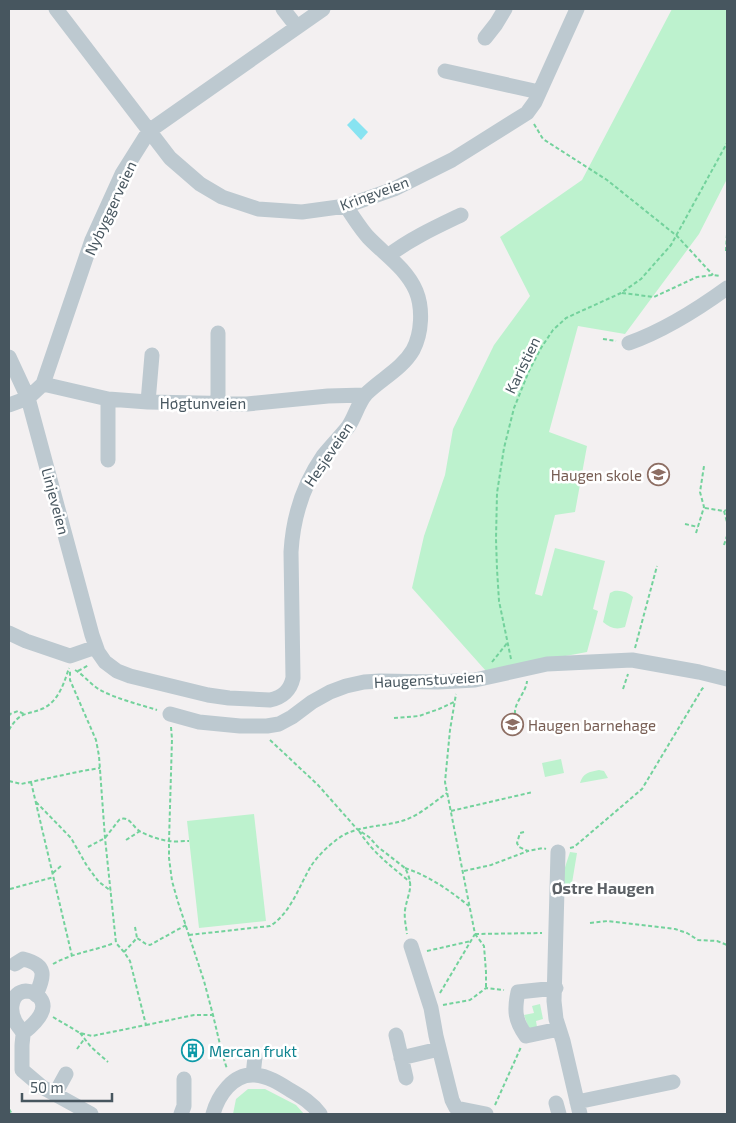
<svg xmlns="http://www.w3.org/2000/svg" width="736" height="1123" font-family="'Exo 2',sans-serif">
<style>
.green{fill:#bdf2ce}
.water{fill:#88e3f1}
.lines{fill:none;stroke-linecap:round;stroke-linejoin:round}
.path{stroke:#73d29c;stroke-width:2;stroke-dasharray:4 2.5;stroke-linecap:butt}
.minor{stroke:#bdc9d0;stroke-width:15}
.labels{text-anchor:middle;dominant-baseline:central;stroke-width:5;stroke-linejoin:round;paint-order:stroke}
.street-label{font-size:15px;fill:#47565f;stroke:#fff}
.education-label{font-size:15px;fill:#785e54;stroke:#fff;text-anchor:end}
.culture-label{font-size:15px;fill:#0d838f;stroke:#fff;text-anchor:start}
.neighbourhood-label{font-size:16px;font-weight:bold;fill:#5c6166;stroke:#fff}
</style>
<rect width="100%" height="100%" fill="#f3f0f1"/>
<path class="green" d="M672,9H727V179L699,234L625,334L578,326L549,432L587,446L575,512L555,515L535,594L542,596L555,548L605,561L593,609L598,611L587,652L486,671L412,588L424,536L445,475L453,429L494,345L530,296L500,237L582,180Z
M614,591C621,590 628,592 633,597L625,627C616,630 610,628 603,622L610,593Z
M561,759L564,773L545,777L542,763Z
M599,770L604,771L608,778L580,783C583,773 589,772 599,770Z
M254,814L266,921L199,928L187,821Z
M570,852L577,853L571,889C567,888 565,888 564,885C560,878 568,859 570,852Z
M540,1004L543,1019L536,1021L537,1027L529,1029L524,1015L534,1013L532,1006Z
M248,1089H265L296,1105L304,1114H233L236,1099Z"/>
<path class="water" d="M354,118L368,132L361,140L347,125Z"/>
<g class="lines">
<path class="path" d="M534,124L543,139L607,180L677,236L713,275
M727,234L726,251L727,254
M622,293L654,297L697,277L713,275L720,276
M603,339L616,341
M705,508L724,511L727,510
M724,511L727,522
M685,524L698,527
M696,533L704,507L700,492L704,466
M724,545L727,536
M635,648L657,566
M511,659L499,601L497,569L496,539L497,493L504,448L514,408L529,371L541,348L553,330L566,318L621,293L641,279L671,245L727,143
M492,662L508,642
M75,670C84,675 90,684 100,690C117,699 138,704 157,710
M78,671L89,665
M623,689L628,674
M515,714C514,702 526,693 527,681
M9,716L10,714L18,711L24,714
M394,718L419,716L439,709L456,701
M171,727L172,739L169,841V858L172,881L178,902L204,981L213,1015L222,1053L227,1069
M9,730C13,723 18,716 26,714C32,712 38,711 44,708C59,700 64,683 69,668
M270,740L318,785L357,829L369,837L378,847L405,868C415,887 408,892 405,910C404,918 406,926 407,934
M9,781L21,784L82,771L100,768
M31,782L72,956
M36,802L71,838L87,866L99,882L111,891
M451,811L533,792
M359,831C373,853 391,866 410,882
M524,832L520,833L517,843L519,847L528,851L543,848L546,849
M126,840L140,831
M88,847L105,838L119,820C129,814 133,828 141,832C149,836 160,840 169,841C175,842 183,841 189,841
M570,848L574,847L642,789L702,689L704,687
M405,868C429,876 449,890 469,906
M464,871L491,865L528,851
M53,873L61,866
M10,889L54,877
M590,923L608,921L675,929L687,933L698,940L717,941L727,945
M135,927L137,938
M475,934L542,933
M475,934L484,946L486,972V988
M189,935L270,926C291,913 299,886 311,866C317,857 326,848 335,841C355,824 382,828 405,820C420,815 434,802 447,793
M427,951L471,941
M124,952L137,938L146,944L150,945L186,925
M53,964C72,953 94,951 114,943
M440,993L475,934L445,782L450,730L456,694
M443,1005L470,1000L486,988L504,990
M53,1017L80,1033L92,1036L146,1025L130,961L124,952L116,943L105,838L99,756L96,740L70,680V670
M146,1025L194,1015H213
M80,1033L91,1047L108,1062
M77,1049L85,1038
M495,1105L521,1047
M9,1109L12,1114"/>
<path class="minor" d="M56,9L170,158L200,184L222,197L258,209L302,212L346,206L394,189L452,160L527,113L535,102L577,9
M283,9L297,27
M485,38L496,24L505,9
M445,71L539,92
M388,256C410,239 436,227 461,215
M218,333V403
M629,343C663,331 698,309 727,288
M9,357L28,398L92,635L98,652L105,662L117,671L130,676L208,695L229,698L270,700C283,697 290,691 293,678L291,552C293,517 303,485 323,456C331,446 340,437 348,427C355,417 358,403 366,394C381,379 402,369 413,350C422,333 423,308 416,291C406,268 384,254 368,237C360,228 353,217 346,206
M43,384L108,399L148,402L247,404L328,396L365,395
M108,399V460
M148,402L152,355
M9,405L28,398L43,384L92,240L122,174L149,131L323,9
M9,633L26,641L70,656L96,647
M170,714L199,722L240,726H267L279,724L292,717L312,702L330,692L346,686L364,682L380,681L438,682L475,680L547,664L632,660L699,672L727,679
M558,852L554,1001L556,1019L563,1041L580,1114
M411,946L431,1008L436,1036L452,1100L456,1108L486,1114
M15,964L23,959C48,965 44,976 36,995
M556,988L518,992C514,1011 515,1020 526,1036L559,1029
M23,1033C32,1026 50,1011 40,998C37,994 31,991 26,991C11,992 9,1010 15,1021C17,1026 22,1029 23,1034C23,1038 22,1042 22,1046C22,1054 22,1062 22,1070L42,1087L91,1114
M396,1035L406,1078
M401,1058L439,1049
M253,1075L255,1057
M55,1094L66,1074
M577,1102L673,1082
M556,1103L559,1114
M181,1114L184,1106V1079
M213,1114C218,1096 233,1073 255,1075C268,1076 279,1083 290,1090C302,1097 312,1103 320,1114"/>
</g>
<defs>
<symbol id="school-ring" viewBox="-11 -11 22 22"><circle r="9.5" fill="#fff" stroke="#8d6e63" stroke-width="1.5"/><path d="M0-5L7-2L0 1L-7-2ZM-4 1L0 2.5L4 1V4Q0 6-4 4Z" fill="#8d6e63"/></symbol>
<symbol id="building-ring" viewBox="-11 -11 22 22"><circle r="9.5" fill="#fff" stroke="#0f9aa8" stroke-width="1.5"/><path d="M-4-6H4V6H1V3H-1V6H-4ZM-2.5-4.3h1.7v1.8h-1.7ZM.8-4.3h1.7v1.8H.8ZM-2.5-1h1.7V.8h-1.7ZM.8-1h1.7V.8H.8Z" fill="#0f9aa8"/></symbol>
</defs>
<g fill-rule="evenodd">
<use href="#school-ring" x="646" y="462" width="25" height="25"/>
<use href="#school-ring" x="500" y="712" width="25" height="25"/>
<use href="#building-ring" x="180" y="1038" width="25" height="25"/>
</g>
<g class="labels">
<g class="street-label">
<text transform="translate(374 193) rotate(-20)">Kringveien</text>
<text transform="translate(110 208) rotate(-65)">Nybyggerveien</text>
<text transform="translate(522 365) rotate(-64)">Karistien</text>
<text x="203" y="403">Høgtunveien</text>
<text transform="translate(328 454) rotate(-56)">Hesjeveien</text>
<text transform="translate(56 501) rotate(75)">Linjeveien</text>
<text transform="translate(429 679) rotate(-3)">Haugenstuveien</text>
</g>
<g class="education-label">
<text x="642" y="475">Haugen skole</text>
<text x="528" y="725" text-anchor="start">Haugen barnehage</text>
</g>
<g class="culture-label">
<text x="209" y="1051">Mercan frukt</text>
</g>
<g class="neighbourhood-label">
<text x="603" y="887">Østre Haugen</text>
</g>
</g>
<rect width="736" height="1123" fill="none" stroke="#47565f" stroke-width="20"/>
<path d="M22 1093v8h90v-8" fill="none" stroke="#47565f" stroke-width="2.5"/>
<text x="30" y="1093" font-size="15" fill="#47565f" stroke="#ffffff" stroke-width="4" paint-order="stroke">50 m</text>
</svg>
